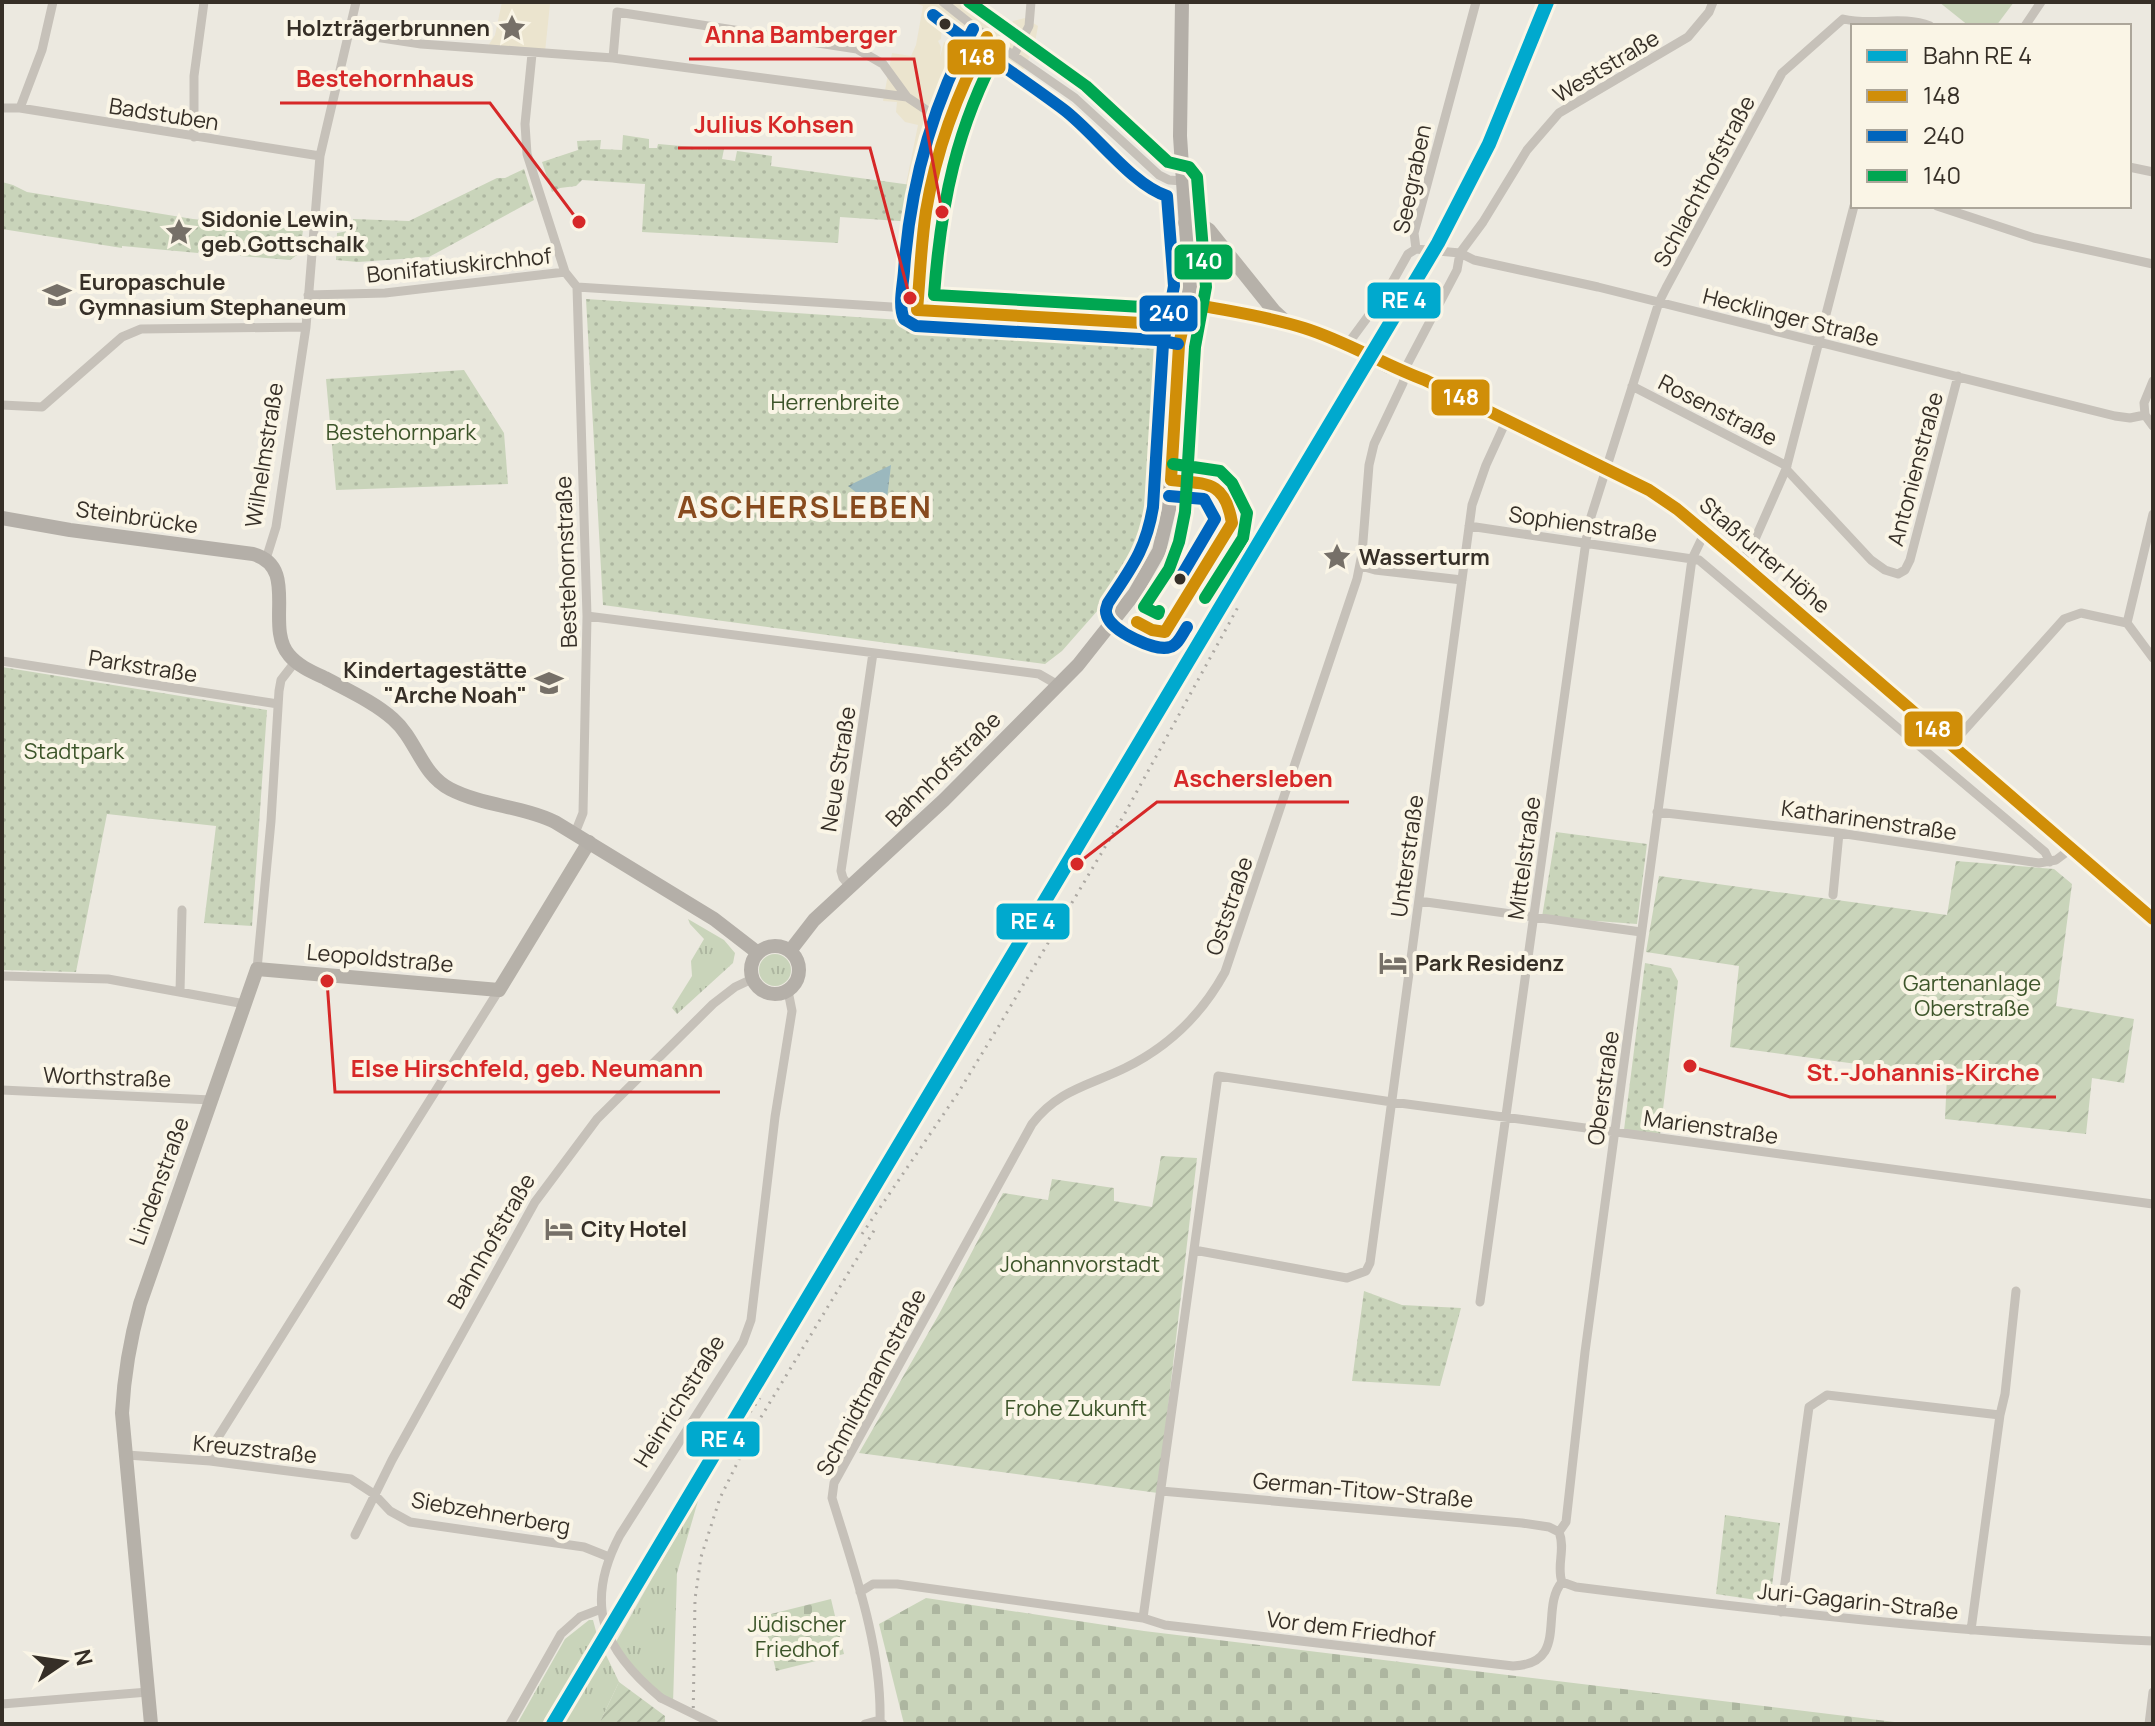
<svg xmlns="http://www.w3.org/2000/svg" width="2155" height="1726" font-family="Manrope,sans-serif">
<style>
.grass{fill:url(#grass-tufts)}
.cemetery{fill:url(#cemetery-stones)}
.park{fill:url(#park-dots)}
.garden{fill:url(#garden-furrows)}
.pitch{fill:#c9d4ba}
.plaza{fill:#ebe4ce;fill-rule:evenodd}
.water{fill:url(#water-ripples)}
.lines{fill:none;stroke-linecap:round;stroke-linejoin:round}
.street{stroke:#c6c1b9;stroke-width:9}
.secondary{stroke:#b6b1a9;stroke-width:14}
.primary{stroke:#b4afa8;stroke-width:14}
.rail{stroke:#ada9a3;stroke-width:3;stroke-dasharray:2 6;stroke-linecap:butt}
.street-bridge{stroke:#c6c1b9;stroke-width:9}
.bus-1-casing{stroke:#faf5e6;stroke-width:18}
.bus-2-casing{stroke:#faf5e6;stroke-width:18}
.bus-3-casing{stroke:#faf5e6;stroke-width:18}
.bus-1{stroke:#d08e08;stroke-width:12}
.bus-2{stroke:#0065bd;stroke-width:12}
.bus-3{stroke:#00a651;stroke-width:12}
.rail-1-casing{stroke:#faf5e6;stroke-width:20}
.rail-1{stroke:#00a9ce;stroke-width:14}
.bus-dot{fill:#362f27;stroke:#faf5e6;stroke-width:3}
.labels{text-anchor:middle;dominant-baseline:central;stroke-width:8;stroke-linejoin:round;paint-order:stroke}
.poi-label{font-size:22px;font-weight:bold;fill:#362f27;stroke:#faf5e6;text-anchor:start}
.street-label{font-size:22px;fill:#362f27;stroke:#faf5e6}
.park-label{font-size:22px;fill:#3d552a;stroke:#faf5e6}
.district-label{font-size:30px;font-weight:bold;letter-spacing:2px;fill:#884b1e;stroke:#faf5e6}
.leader{fill:none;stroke:#d62828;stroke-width:3}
.callout-dot{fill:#d62828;stroke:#faf5e6;stroke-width:3}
.callout-label{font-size:24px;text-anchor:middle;font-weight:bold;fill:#d62828;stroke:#faf5e6;stroke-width:8;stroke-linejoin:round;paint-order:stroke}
.line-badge{stroke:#faf5e6;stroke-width:3}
.badge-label{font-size:22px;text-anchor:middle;font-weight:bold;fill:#fff}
</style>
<defs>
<pattern id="grass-tufts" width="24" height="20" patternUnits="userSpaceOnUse" patternTransform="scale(2)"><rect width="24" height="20" fill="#c9d4ba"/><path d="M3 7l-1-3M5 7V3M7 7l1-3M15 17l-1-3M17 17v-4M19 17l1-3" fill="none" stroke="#adb6a0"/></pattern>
<pattern id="cemetery-stones" width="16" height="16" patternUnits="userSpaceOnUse" patternTransform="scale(2)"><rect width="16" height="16" fill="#c9d4ba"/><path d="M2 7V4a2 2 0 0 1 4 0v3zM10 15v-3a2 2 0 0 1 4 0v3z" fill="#adb6a0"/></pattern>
<pattern id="park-dots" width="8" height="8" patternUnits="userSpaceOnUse" patternTransform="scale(2)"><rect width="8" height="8" fill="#c9d4ba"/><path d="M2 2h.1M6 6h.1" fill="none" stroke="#adb6a0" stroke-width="1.8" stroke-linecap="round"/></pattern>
<pattern id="garden-furrows" width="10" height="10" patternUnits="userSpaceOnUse" patternTransform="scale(2)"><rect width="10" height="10" fill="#c9d4ba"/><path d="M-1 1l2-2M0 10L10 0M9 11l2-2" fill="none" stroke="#adb6a0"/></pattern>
<pattern id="water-ripples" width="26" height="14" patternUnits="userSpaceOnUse" patternTransform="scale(2)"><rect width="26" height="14" fill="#9bb8be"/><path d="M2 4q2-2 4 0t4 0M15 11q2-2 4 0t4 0" fill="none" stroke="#7f969a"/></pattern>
</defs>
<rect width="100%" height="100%" fill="#ece9e0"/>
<path class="grass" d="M688,919L724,940L735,953L733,963L677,1014L672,1008L692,976L691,961L704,939L690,924Z
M759 970a16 16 0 1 1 32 0a16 16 0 1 1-32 0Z
M700,1494L677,1573L673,1704L661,1698L613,1647Z
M589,1620H593L597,1635L542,1724H517L565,1639Z
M606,1655L619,1682L599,1724H560Z"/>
<path class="cemetery" d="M926,1598L1144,1631L1911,1724H904L879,1624Z
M831,1599L844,1654L776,1671L763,1616Z"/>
<path class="park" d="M623,135L649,139V148H657L658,144L705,148L708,150L709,147L724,149L722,159L735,161L737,151L772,156L771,166L919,186L914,222L840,217L838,243L642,232L645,184L582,180L576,186L560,188L552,192L542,162L578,150L577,141L601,140L600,149L622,150Z
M524,169L534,200L429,257L358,262L336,260L337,233L354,230L353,219L409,221L497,178H505Z
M2,182L13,185L27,192L193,219L303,230L300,253L290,260L240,256L241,245L203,240L198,253L122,246V248L2,229Z
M586,299L1157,337L1168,349L1159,493L1113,593L1062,651L1045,664L603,605Z
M464,370L504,433L508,484L336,490L326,379Z
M2,667L267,710L252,926L204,923L216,826L107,814L76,972L2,970Z
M1556,832L1647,844L1637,924L1542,917Z
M1645,963L1671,968L1678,981L1660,1135L1624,1130Z
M1364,1291L1402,1305L1461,1308L1440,1386L1352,1381Z
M1725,1515L1780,1523L1770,1602L1716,1594Z"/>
<path class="garden" d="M1956,861L2054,869L2072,884L2056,1006L2134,1019L2124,1083L2092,1078L2086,1134L1945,1119L1947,1076L1730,1047L1739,966L1646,952L1659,876L1947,915Z
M1161,1156L1197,1158L1158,1493L859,1453L938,1316L1003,1193L1048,1200L1052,1179L1114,1188V1201L1152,1207Z
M619,1682L665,1716V1724H599Z"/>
<path class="pitch" d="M1939,2H2014L1996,26H1969Z"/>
<path class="plaza" d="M502,2L550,4L545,52L488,46L495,35Z
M912,2H965L991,15L1003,17L1001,24L1009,28L1013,21L1025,18L1038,26L1034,48L1020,76L996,63L978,100L953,185L906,184L918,125L905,122L896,112L897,102L883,101L892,53L911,56L916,45L923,6ZM942,27L959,30L957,32V45L944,42L940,57L941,47L938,41L941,39Z"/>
<path class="water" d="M891,465L885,515L848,486Z"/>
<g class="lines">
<path class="street" d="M943,2L987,37L1075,98L1159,175L1169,180L1182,181
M2025,26L2041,2
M349,33L421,44L613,58L907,97L950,126
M532,54L525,124L527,154L565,272L577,287
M1014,55L1029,26L1031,2
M613,58L617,12L857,49L883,64L907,97
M2,108H20L320,156
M20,108L42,50L53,2
M194,137V76L204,2
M2129,167L2153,172
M1937,206L2034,238L2153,264
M1416,249L1460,253L1474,260L1598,287L2115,416L2130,418L2145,415
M1416,249L1414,233L1476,2
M577,287L1159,324L1181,328
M308,295L385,293L565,272
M917,310C920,277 921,244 926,211C934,160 961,81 987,37
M1347,345L1389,288L1408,254L1416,249
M1632,386L1787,466
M2,405L42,407L122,337L141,329L306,327
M2145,415L2144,403L2153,381
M2145,415L2153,426
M1786,469L1871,560L1885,570L1898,574L1905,570L1910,560L1958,376
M2153,514L2127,623L2153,658
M1469,526L1699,560L2045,852L2050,862
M266,559L276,527L306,327L320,156L356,2
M1740,562L1752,546L1786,469L1854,206
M1361,566L1375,570L1462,580
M587,616L1039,674L1058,685
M2,661L278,704
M1951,745L2064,619L2081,613L2127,623
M1657,812L1839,833L2039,863L2056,860L2072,848
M575,833L583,813L587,616L577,287
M851,888L843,878L841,871L873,653
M1833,895L1839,833
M1419,901L1641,932
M257,969L271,821L279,691L281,680L295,662
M2,976L108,979L245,1004
M180,992L182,910
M2,1090L211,1100
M1194,1250L1347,1278L1366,1271L1370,1263L1472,505L1486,465L1507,419
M1480,1302L1586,541L1589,523L1659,302L1666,288L1782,73L1843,19C1872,26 1902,15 1930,26
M2000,1415L2005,1394L2016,1291
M127,1455L210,1461L351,1479L374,1494L390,1511L410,1522L584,1547L609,1557
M210,1461V1450L499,990
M1161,1491L1522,1523L1549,1527L1559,1532
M355,1535L392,1460L535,1202L597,1119L713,1004L735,987L752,979
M1562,1582L1576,1587C1767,1611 1960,1633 2153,1641
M860,1592L873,1584H897L1143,1618L1165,1625L1513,1666C1570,1664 1539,1609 1562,1582C1556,1566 1566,1549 1559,1532L1566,1522L1585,1352L1692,559L1705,532
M1781,1612L1809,1407L1827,1395L2000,1415L1971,1630
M1143,1618L1218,1076L1392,1102L2153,1204
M661,1698C603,1650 583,1605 620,1535L743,1342L751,1320L775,1117L792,1011L788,991
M2,1704L148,1692
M880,1722C882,1646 854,1570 832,1498L834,1483L1032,1124C1058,1090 1088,1086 1125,1068C1168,1047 1202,1014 1225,972L1357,579L1362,554L1369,465L1374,444L1403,383L1408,363L1457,270L1460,253L1483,222L1527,150L1559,113L1688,37L1709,12L1713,2
M510,1724L561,1634L580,1617L601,1609
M865,1724L876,1721L883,1724
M2149,1724L2153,1692"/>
<path class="secondary" d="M1185,223H1198L1209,230L1274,311L1286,322
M1188,303L1302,327L1334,339L1389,367L1425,380L1649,490L1677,509L1740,562L2153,919
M151,1724L122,1413C124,1376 130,1340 140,1304L257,969L499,990L589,842"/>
<path class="primary" d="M2,518L70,530L253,554C300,567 264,626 289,655C298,666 312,672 325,678C347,690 374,702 393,719C417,740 421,774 450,789C483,806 522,806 555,822L714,919L758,953
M751 970a24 24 0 1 1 48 0a24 24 0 1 1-48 0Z
M790,951L814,920L944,800L1078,665L1135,593L1159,551L1169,509L1179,345L1190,287L1180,136L1182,2"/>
<path class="rail" d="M862,1234L958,1093L1000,1024L1124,815L1238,607
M681,1510L760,1398
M693,1724L695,1599L701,1557L720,1498L755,1427L875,1229"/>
<path class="street-bridge" d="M661,1698L714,1724"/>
<defs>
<path id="bus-1" d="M1188,303C1226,311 1267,316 1304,328C1346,341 1384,365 1425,380L1649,490L1677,509L1740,562L2153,919
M917,310C920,277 921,244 926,211C936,151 958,91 987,37
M917,310L1159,324L1181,328
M1171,480L1179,345L1188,303
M1137,622L1152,630L1165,632L1232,523C1225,480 1206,484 1171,480"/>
<path id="bus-2" d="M933,15C975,48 1020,77 1063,109C1094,132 1132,185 1167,196L1174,286L1163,344L1153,507C1146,550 1131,568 1108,603C1106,609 1105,611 1107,616C1112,631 1155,652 1170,647C1178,645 1182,634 1187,627
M973,29C932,105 910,186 904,271C903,286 898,305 904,319L916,326L1157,340L1178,344
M1169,496L1204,499L1215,519L1179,580"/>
<path id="bus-3" d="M969,2L1086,86L1168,162L1189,167L1197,177L1206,287L1195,347L1185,512L1179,542L1169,569L1144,607L1158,614L1159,611
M1001,45C956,127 941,203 934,295L1160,308L1184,312
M1173,464L1220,471L1232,483L1247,513L1243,538L1205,598"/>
</defs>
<use href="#bus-1" class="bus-1-casing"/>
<use href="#bus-2" class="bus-2-casing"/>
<use href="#bus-3" class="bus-3-casing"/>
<use href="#bus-1" class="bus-1"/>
<use href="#bus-2" class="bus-2"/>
<use href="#bus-3" class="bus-3"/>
<defs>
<path id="rail-1" d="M553,1724L1438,243L1489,144L1547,2"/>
</defs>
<use href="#rail-1" class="rail-1-casing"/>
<use href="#rail-1" class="rail-1"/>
</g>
<defs>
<symbol id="sight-bare" viewBox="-9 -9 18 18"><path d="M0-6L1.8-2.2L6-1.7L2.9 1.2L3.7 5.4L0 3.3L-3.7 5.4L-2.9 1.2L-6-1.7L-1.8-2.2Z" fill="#767068" stroke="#faf5e6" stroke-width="2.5" paint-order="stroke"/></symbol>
<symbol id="school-bare" viewBox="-9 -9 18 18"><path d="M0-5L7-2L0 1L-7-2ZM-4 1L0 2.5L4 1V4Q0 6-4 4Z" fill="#767068" stroke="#faf5e6" stroke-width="2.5" paint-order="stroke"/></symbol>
<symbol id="hotel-bare" viewBox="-9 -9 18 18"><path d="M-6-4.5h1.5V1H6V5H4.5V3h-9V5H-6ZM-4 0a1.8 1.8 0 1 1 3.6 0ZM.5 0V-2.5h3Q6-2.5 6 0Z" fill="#767068" stroke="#faf5e6" stroke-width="2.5" paint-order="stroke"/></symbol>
</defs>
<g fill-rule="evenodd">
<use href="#sight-bare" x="492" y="8" width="40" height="40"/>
<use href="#sight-bare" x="159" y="212" width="40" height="40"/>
<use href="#school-bare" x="37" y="275" width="40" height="40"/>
<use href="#sight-bare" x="1317" y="537" width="40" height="40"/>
<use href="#school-bare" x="529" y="663" width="40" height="40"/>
<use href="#hotel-bare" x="1373" y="943" width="40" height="40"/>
<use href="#hotel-bare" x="539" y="1209" width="40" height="40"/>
</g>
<g class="bus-dot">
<circle cx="945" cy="24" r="7"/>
<circle cx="1180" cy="579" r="7"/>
</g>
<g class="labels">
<g class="poi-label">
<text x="490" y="28" text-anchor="end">Holzträgerbrunnen</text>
<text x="201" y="219">Sidonie Lewin,<tspan x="201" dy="25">geb.Gottschalk</tspan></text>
<text x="79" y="282">Europaschule<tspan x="79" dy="25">Gymnasium Stephaneum</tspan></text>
<text x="1359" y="557">Wasserturm</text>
<text x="527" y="670" text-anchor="end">Kindertagestätte<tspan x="527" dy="25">"Arche Noah"</tspan></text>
<text x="1415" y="963">Park Residenz</text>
<text x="581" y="1229">City Hotel</text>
</g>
<g class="street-label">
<text transform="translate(1606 66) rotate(-31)">Weststraße</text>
<text transform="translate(164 114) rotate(9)">Badstuben</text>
<text transform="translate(1412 179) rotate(-78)">Seegraben</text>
<text transform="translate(1704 181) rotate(-62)">Schlachthofstraße</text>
<text transform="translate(459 265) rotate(-6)">Bonifatiuskirchhof</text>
<text transform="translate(1791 317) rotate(14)">Hecklinger Straße</text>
<text transform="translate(1718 410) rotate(27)">Rosenstraße</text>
<text transform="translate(264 455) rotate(-81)">Wilhelmstraße</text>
<text transform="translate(1915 469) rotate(-75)">Antonienstraße</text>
<text transform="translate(137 517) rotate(8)">Steinbrücke</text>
<text transform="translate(1583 524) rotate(8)">Sophienstraße</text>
<text transform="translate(1765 555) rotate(41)">Staßfurter Höhe</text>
<text transform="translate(566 562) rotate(-92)">Bestehornstraße</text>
<text transform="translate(143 666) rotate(9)">Parkstraße</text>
<text transform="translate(838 769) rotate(-81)">Neue Straße</text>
<text transform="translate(943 769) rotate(-45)">Bahnhofstraße</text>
<text transform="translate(1869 820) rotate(8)">Katharinenstraße</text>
<text transform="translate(1407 856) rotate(-82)">Unterstraße</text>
<text transform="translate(1524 858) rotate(-82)">Mittelstraße</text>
<text transform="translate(1229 906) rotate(-71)">Oststraße</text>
<text transform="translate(380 958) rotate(5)">Leopoldstraße</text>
<text transform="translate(107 1077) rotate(2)">Worthstraße</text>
<text transform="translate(1603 1088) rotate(-82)">Oberstraße</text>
<text transform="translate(1711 1127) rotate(8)">Marienstraße</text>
<text transform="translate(159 1181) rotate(-70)">Lindenstraße</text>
<text transform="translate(491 1241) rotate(-60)">Bahnhofstraße</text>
<text transform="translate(871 1382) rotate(-62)">Schmidtmannstraße</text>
<text transform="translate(679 1401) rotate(-58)">Heinrichstraße</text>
<text transform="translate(255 1449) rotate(6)">Kreuzstraße</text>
<text transform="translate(1363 1490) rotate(5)">German-Titow-Straße</text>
<text transform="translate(491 1513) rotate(10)">Siebzehnerberg</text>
<text transform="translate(1858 1601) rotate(6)">Juri-Gagarin-Straße</text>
<text transform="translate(1351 1629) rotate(7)">Vor dem Friedhof</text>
</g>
<g class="park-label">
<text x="835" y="402">Herrenbreite</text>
<text x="401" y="432">Bestehornpark</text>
<text x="74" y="751">Stadtpark</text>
<text x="1972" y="983">Gartenanlage<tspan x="1972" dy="25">Oberstraße</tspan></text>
<text x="1080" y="1264">Johannvorstadt</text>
<text x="1076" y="1408">Frohe Zukunft</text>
<text x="797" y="1624">Jüdischer<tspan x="797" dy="25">Friedhof</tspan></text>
</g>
<g class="district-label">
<text x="805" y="506">ASCHERSLEBEN</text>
</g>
</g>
<path class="leader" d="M942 212L914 59H689M579 222L490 103H280M910 298L870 148H678M1077 864L1157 802H1349M327 981L335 1092H720M1690 1066L1790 1097H2056"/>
<g class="callout-dot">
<circle cx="942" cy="212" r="8"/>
<circle cx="579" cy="222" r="8"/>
<circle cx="910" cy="298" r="8"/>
<circle cx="1077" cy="864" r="8"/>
<circle cx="327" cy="981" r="8"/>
<circle cx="1690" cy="1066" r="8"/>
</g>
<g class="callout-label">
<text x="801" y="43">Anna Bamberger</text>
<text x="385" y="87">Bestehornhaus</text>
<text x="774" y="133">Julius Kohsen</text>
<text x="1253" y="787">Aschersleben</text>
<text x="527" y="1077">Else Hirschfeld, geb. Neumann</text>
<text x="1923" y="1081">St.-Johannis-Kirche</text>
</g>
<g class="line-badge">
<rect x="946" y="38" width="61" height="38" rx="8" fill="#d08e08"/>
<rect x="1173" y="243" width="61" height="38" rx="8" fill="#00a651"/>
<rect x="1366" y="281" width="76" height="39" rx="8" fill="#00a9ce"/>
<rect x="1138" y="294" width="61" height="39" rx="8" fill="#0065bd"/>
<rect x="1430" y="378" width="61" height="39" rx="8" fill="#d08e08"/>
<rect x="1903" y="710" width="61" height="38" rx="8" fill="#d08e08"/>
<rect x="995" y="902" width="76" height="39" rx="8" fill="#00a9ce"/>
<rect x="685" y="1420" width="76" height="38" rx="8" fill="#00a9ce"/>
</g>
<g class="badge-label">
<text x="977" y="65">148</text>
<text x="1204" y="269">140</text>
<text x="1404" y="308">RE 4</text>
<text x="1169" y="321">240</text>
<text x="1461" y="405">148</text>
<text x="1933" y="737">148</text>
<text x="1033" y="929">RE 4</text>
<text x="723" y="1447">RE 4</text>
</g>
<rect width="2155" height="1726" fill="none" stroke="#362f27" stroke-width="8"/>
<rect x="1851" y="24" width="280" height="184" fill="#faf5e6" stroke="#aca69a" stroke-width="2"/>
<rect x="1867" y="50" width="40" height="12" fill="#00a9ce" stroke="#aca69a" stroke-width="2"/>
<text x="1923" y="64" font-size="24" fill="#362f27">Bahn RE 4</text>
<rect x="1867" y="90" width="40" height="12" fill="#d08e08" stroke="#aca69a" stroke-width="2"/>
<text x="1923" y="104" font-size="24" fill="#362f27">148</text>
<rect x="1867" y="130" width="40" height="12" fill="#0065bd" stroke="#aca69a" stroke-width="2"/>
<text x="1923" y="144" font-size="24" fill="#362f27">240</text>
<rect x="1867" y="170" width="40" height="12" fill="#00a651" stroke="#aca69a" stroke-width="2"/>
<text x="1923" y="184" font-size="24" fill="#362f27">140</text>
<g transform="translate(64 1662) rotate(77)" stroke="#faf5e6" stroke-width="6" paint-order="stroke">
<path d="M0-6L14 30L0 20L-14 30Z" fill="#362f27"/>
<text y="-12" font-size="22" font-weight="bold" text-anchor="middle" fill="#362f27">N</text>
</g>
</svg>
